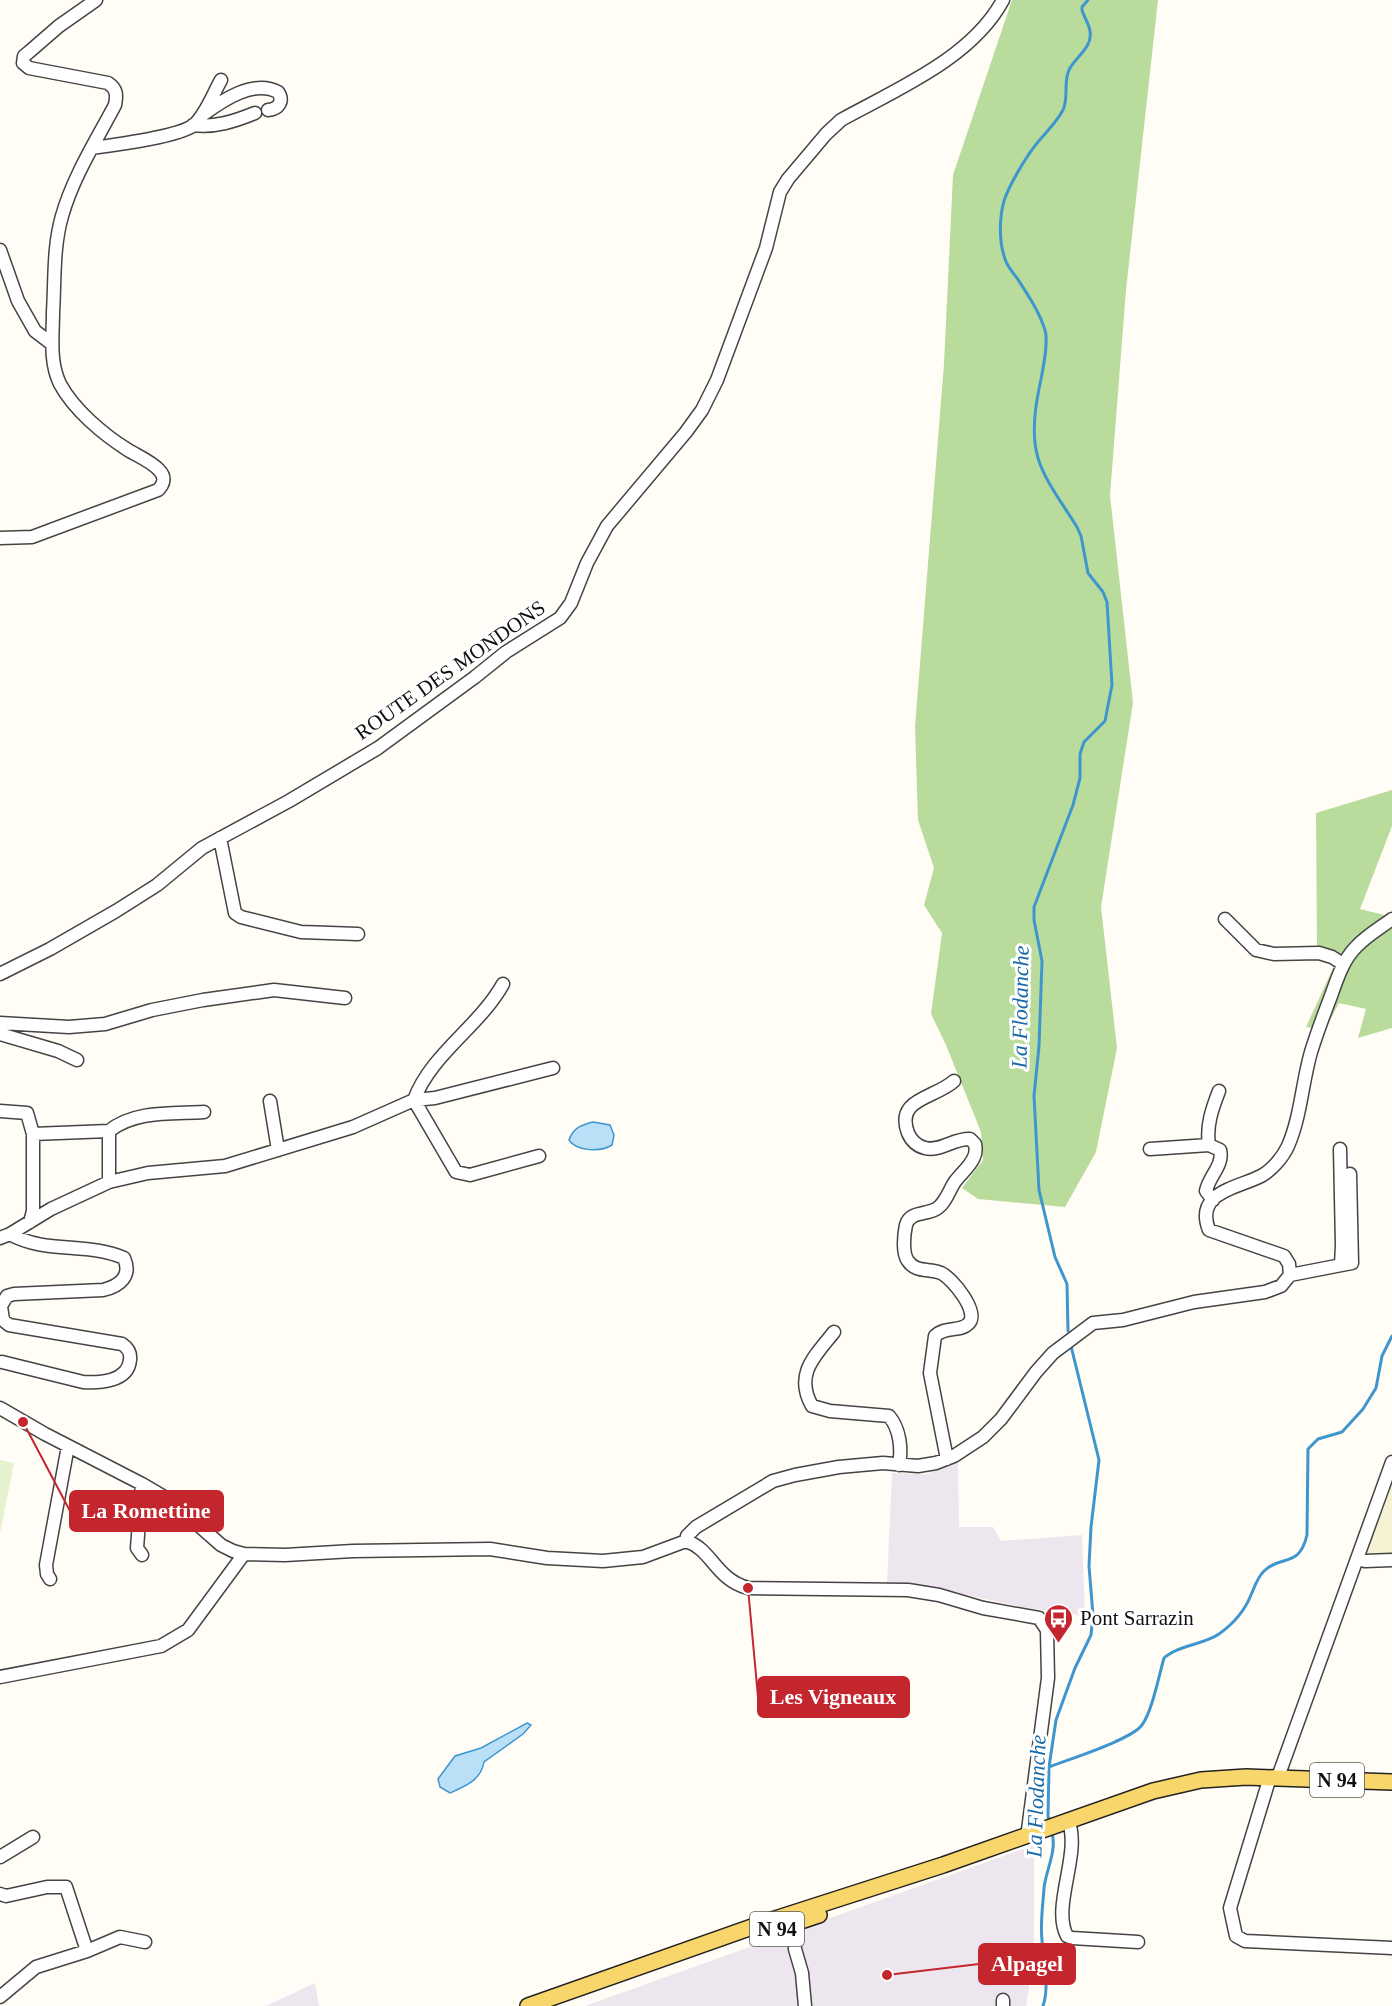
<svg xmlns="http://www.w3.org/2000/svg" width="1392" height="2006" font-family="Georgia,serif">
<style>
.industrial{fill:#eee6ef}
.farmland{fill:#f6f3d4}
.forest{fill:#b9dc9c}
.pitch{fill:#e6f2cf}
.water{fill:#b9e0f7;stroke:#3f96cf;stroke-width:1.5}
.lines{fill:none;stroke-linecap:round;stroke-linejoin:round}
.stream{stroke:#3f96cf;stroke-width:3}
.minor-casing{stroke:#444;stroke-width:15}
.major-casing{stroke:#222;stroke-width:18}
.minor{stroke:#fff;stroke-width:12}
.major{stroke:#f9d66b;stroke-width:15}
.labels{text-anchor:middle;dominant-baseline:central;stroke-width:6;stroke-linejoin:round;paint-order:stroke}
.shield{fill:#fff;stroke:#585858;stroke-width:1.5}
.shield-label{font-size:20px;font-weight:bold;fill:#111}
.street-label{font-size:21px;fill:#111;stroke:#fff}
.poi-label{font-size:21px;fill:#111;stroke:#fff;text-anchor:start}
.water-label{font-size:22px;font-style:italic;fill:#1768a6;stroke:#fff}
.leader{fill:none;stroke:#c4262e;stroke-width:2}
.callout-dot{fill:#c4262e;stroke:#fff;stroke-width:2}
.callout{fill:#c4262e;stroke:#c4262e;stroke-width:2}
.callout-label{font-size:22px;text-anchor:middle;font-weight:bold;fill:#fff}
</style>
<rect width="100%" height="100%" fill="#fffdf5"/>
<path class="industrial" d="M958,1461L959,1527H993L1001,1541L1082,1535L1085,1616L1021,1607L922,1585L887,1583L892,1473L926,1474Z
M1034,1845V1958L1026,2006H585Z
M315,1983L319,2006H266Z"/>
<path class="farmland" d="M1392,1479V1556H1374L1368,1553L1370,1543Z"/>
<path class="forest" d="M1012,0H1158L1126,290L1110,495L1133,703L1101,907L1117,1048L1096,1152L1065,1207L978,1199L962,1188L983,1160L981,1132L946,1045L931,1014L942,933L924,905L934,868L918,820L915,726L944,364L953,175Z
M1392,790V826L1360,909L1392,917V1028L1358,1038L1366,1009L1339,1003L1325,1030L1306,1027L1339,955L1317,946L1316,813Z"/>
<path class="pitch" d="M0,1460L14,1463L0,1533Z"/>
<path class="water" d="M593,1122L610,1125L614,1135L612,1145C601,1152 577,1152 569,1140C573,1128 581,1125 593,1122Z
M527,1723L531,1725L523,1734L484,1762C481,1780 466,1786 450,1793L440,1787L438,1779L455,1756L481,1748Z"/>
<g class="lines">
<path class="stream" d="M1068,1331L1067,1284L1055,1257L1039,1190L1034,1096L1039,1046L1042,961L1034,920V907L1073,805L1080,778V754L1084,742L1105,721L1112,685L1107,602L1103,592L1088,573L1081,536L1077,527C1042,472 1025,457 1039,389C1042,374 1049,344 1045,330C1039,311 1028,295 1017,278C1013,273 1007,266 1005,259C999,242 999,219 1004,201C1009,185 1027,155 1038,142C1047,131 1056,123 1063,110C1069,97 1063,83 1069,70C1075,57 1093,48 1090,31C1089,24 1084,17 1082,10V7L1088,0
M1049,1767C1069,1759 1131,1740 1142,1725C1152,1712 1159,1675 1164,1658C1178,1645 1203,1645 1219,1634C1233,1624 1245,1610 1251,1595C1255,1586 1257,1578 1264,1571C1281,1554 1299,1569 1307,1535L1308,1449L1318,1439L1342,1432L1363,1409L1376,1388L1382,1356L1392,1336
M1050,1824L1048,1816L1049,1767L1056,1720L1075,1668L1091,1635L1093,1615L1089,1566L1091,1527L1099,1460L1071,1346
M1043,2006C1050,1985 1043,1961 1042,1940C1040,1923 1043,1905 1044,1888C1046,1870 1057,1851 1052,1833"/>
<defs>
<path id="minor" d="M204,114C223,100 254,79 278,92C284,101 279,109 268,110
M193,125C215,128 235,121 255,113
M92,148C114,145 178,137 194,125C206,114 213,94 221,80
M0,250L18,301L35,331L52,344
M0,538L32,537L158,490C164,484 166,477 159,470C152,462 138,456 128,450C104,435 74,410 60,384C49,361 53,336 53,312C55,280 53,247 62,216C73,177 96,141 115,105C117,95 117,89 108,83L29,68L23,63L24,56L29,52L59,26L96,0
M220,838L235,913L241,917L301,932L358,934
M1225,919L1256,950L1274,954L1319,953L1332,957L1343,964
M0,974L50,949L116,911L157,885L202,848L289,801L378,748L475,677L506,652L560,618L571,603L587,563L607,526L686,432L702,410L717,380L766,248L780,192L788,179L826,134L841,120C897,89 972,58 1003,0
M0,1023L69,1027L105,1024L152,1010L203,1000L274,990L345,998
M0,1034L58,1051L77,1060
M270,1101L278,1150
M0,1111L27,1113L33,1134V1211L30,1222
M33,1134L109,1131
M1209,1145C1206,1126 1212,1109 1219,1091
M1150,1149L1209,1145L1220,1150C1224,1165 1209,1176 1206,1191L1213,1200
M1340,1149L1342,1245L1341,1265
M539,1156L470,1175L456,1172L414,1100L435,1098L553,1068
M109,1182L148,1173L225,1166L353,1127L414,1100C431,1054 479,1027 503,984
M0,1238L10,1234L51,1209L109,1182V1131C135,1110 172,1114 204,1112
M1290,1275L1352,1263L1350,1174
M834,1332C815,1356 794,1374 812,1406L830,1411L889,1416C900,1429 902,1449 899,1465
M2,1362L83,1382C99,1383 128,1382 130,1360C131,1352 128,1348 122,1344L9,1325L3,1320L1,1306L7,1296L14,1294L103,1290C120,1286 132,1276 124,1258C88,1242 45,1254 10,1234
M0,1408L45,1434L142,1484L171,1501L221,1545L233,1551L244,1554L285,1555L353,1551L490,1549L547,1558L603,1561L643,1557L686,1541C712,1549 715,1579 748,1588L908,1590L939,1595L983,1608L1039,1618L1047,1630L1048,1678L1028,1830L1029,1835
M947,1459L930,1373L935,1336C945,1326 960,1332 968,1324C981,1313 952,1278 941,1273C929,1268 916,1273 908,1261C902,1253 904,1234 906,1225C910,1211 926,1215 936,1209C945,1204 949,1191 954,1183C960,1174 970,1167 974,1157C976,1153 976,1149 975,1144L970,1139C954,1138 940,1152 925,1148C917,1146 911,1140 908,1133C895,1098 934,1099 954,1081
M686,1541L687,1536L696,1527L773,1481L795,1475L839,1467L883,1463L918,1466L936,1463L954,1456L983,1437L1001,1419L1036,1372L1053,1353L1093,1323L1123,1320L1194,1302L1265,1292L1281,1286L1290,1275L1289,1264L1284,1256L1209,1230C1194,1192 1238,1188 1261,1176C1272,1170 1283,1157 1288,1146C1301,1116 1302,1083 1311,1052C1317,1033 1324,1014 1331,996C1337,979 1343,960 1356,947C1366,936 1380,928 1392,919
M142,1555L137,1548L142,1484
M1357,1559L1365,1561L1392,1560
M50,1579L47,1574L46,1565L68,1446
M0,1677L161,1646L188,1630L244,1554
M1270,1777L1230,1908L1236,1936L1245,1941L1392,1948
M1278,1777L1392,1462
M1068,1820C1082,1853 1051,1906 1067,1936L1072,1938L1138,1942
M0,1857L33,1837
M0,1894L6,1896L47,1887H66L87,1951
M785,1920L790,1921L794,1927L795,1949L802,1973L805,2006
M0,1997L36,1967L87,1951L120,1937L145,1942
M1003,2006V2000"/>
<path id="major" d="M774,1930L819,1915
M528,2006L769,1921L943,1865L1153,1791L1201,1780L1246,1777L1392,1782"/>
</defs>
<use href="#minor" class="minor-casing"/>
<use href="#major" class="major-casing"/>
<use href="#minor" class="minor"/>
<use href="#major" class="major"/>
</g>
<defs>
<symbol id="bus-pin" viewBox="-11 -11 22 30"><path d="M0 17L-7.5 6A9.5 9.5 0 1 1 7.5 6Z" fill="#c4262e" stroke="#fff"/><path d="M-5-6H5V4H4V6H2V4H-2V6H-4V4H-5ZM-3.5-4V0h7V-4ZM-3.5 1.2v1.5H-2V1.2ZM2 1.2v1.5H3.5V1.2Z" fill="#fff"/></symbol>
</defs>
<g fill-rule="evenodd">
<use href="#bus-pin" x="1042" y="1602" width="33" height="45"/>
</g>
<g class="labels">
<g class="shield">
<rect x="1310" y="1763" width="54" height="34" rx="4.5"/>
<rect x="750" y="1912" width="54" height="34" rx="4.5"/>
</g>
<g class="shield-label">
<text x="1337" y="1780">N 94</text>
<text x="777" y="1929">N 94</text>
</g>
<g class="street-label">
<text transform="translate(450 670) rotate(-35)">ROUTE DES MONDONS</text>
</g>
<g class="poi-label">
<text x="1080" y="1618">Pont Sarrazin</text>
</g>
<g class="water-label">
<text transform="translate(1020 1007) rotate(-89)">La Flodanche</text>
<text transform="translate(1036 1796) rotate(-88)">La Flodanche</text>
</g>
</g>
<path class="leader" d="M23 1422L70 1511M748 1588L758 1697M887 1975L979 1964"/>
<g class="callout-dot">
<circle cx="23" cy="1422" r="6"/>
<circle cx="748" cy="1588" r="6"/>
<circle cx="887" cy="1975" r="6"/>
</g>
<g class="callout">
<rect x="70" y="1491" width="153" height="40" rx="6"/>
<rect x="758" y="1677" width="151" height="40" rx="6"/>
<rect x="979" y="1944" width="96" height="40" rx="6"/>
</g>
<g class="callout-label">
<text x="146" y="1518">La Romettine</text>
<text x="833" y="1704">Les Vigneaux</text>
<text x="1027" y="1971">Alpagel</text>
</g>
</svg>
